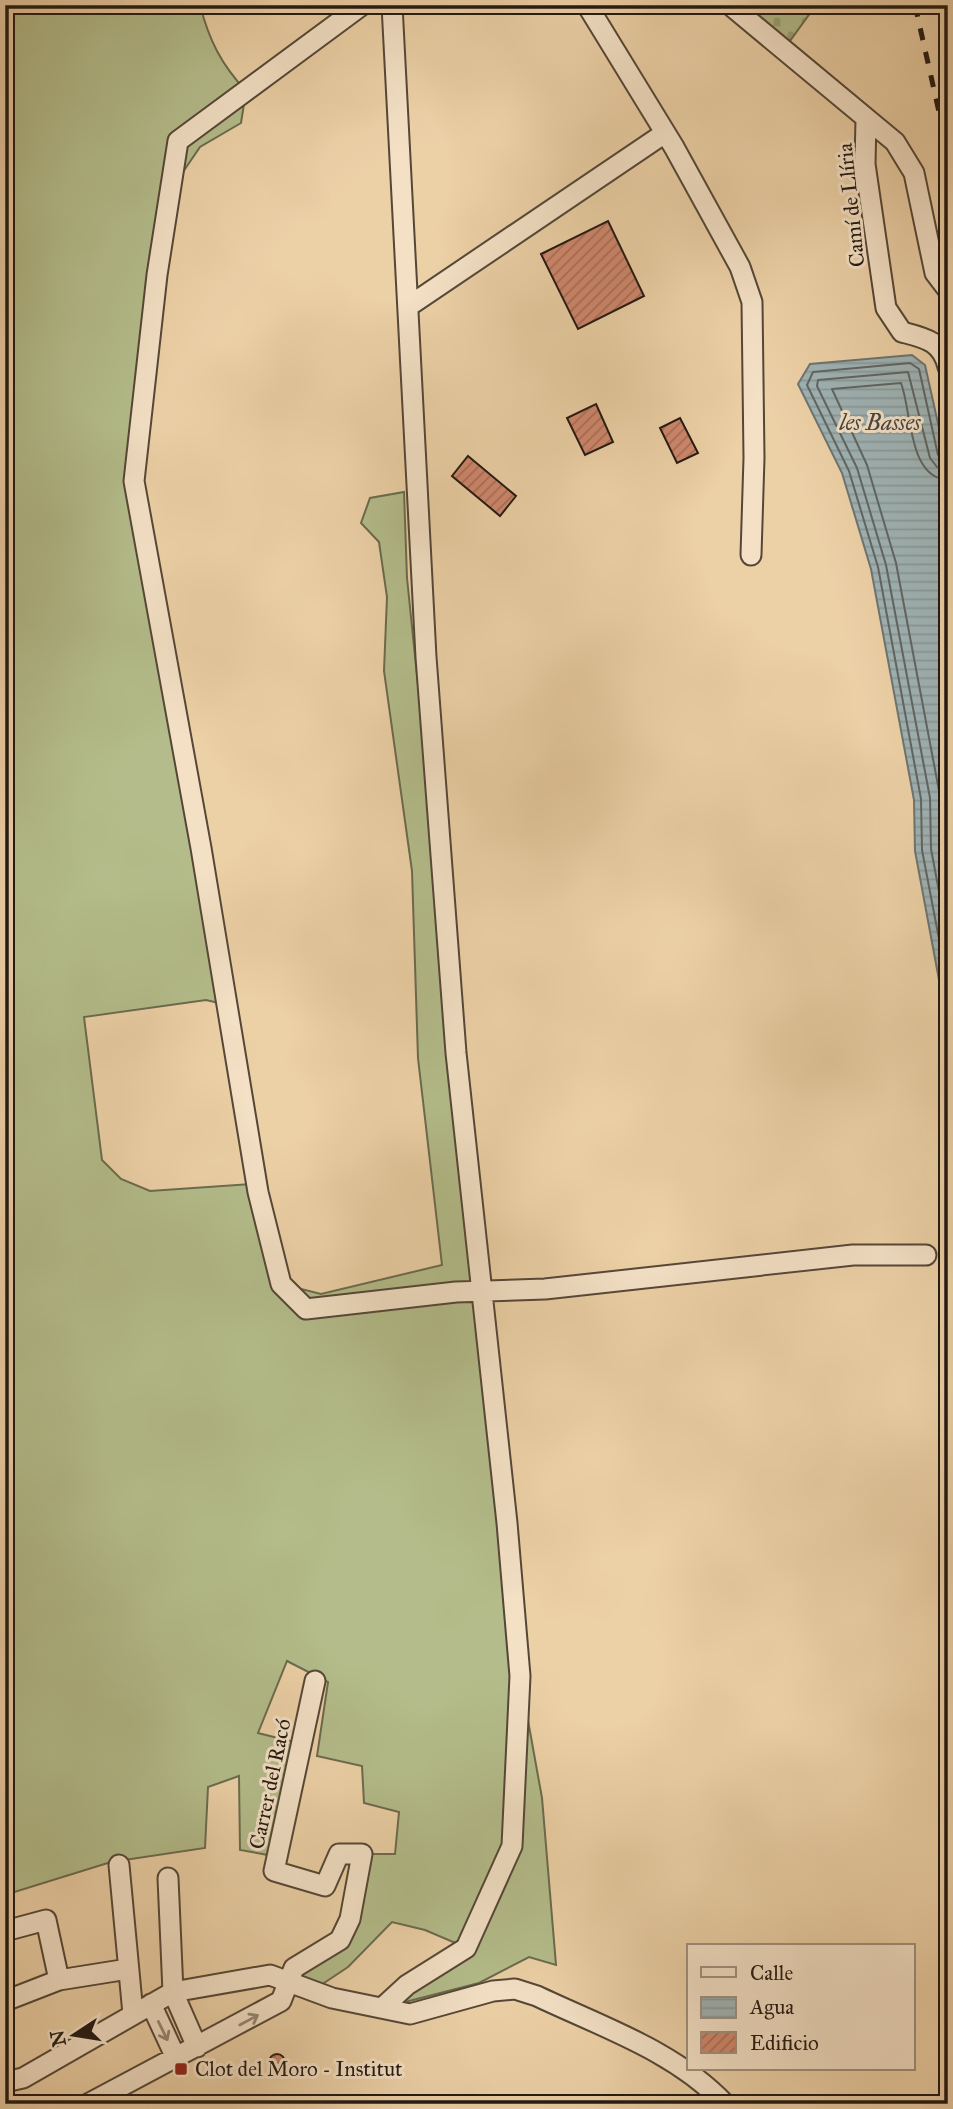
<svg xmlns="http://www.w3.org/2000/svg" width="953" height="2109" font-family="'IM FELL Great Primer',serif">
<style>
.grass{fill:#b3bc8a;stroke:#6b6a4e;stroke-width:2}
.cemetery{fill:url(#cemetery-stones);stroke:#6b6a4e;stroke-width:2}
.water{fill:url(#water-rules);stroke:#6d7573;stroke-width:2}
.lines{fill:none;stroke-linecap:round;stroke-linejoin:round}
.shore{stroke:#616663;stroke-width:2}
.building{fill:url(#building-hatch);stroke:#231912;stroke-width:2}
.street-casing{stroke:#554737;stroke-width:23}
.street{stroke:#f3e0c5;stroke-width:19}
.rail{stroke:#231912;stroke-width:5;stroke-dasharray:12 12;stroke-linecap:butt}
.oneway{stroke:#958674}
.poi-dot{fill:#8f2418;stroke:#f3e0c5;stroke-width:2.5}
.labels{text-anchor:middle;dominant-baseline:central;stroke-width:6;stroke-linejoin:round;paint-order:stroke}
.street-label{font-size:21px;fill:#231912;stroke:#f3e0c5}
.poi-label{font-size:21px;fill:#231912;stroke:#f3e0c5;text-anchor:start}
.water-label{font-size:23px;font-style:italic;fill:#484743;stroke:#f3e0c5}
</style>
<defs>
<pattern id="cemetery-stones" width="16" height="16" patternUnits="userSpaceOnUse" patternTransform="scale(1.75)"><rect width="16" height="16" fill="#b3bc8a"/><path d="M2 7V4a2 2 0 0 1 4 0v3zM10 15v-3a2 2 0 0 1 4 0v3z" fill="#9aa176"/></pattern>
<pattern id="water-rules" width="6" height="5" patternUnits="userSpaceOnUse" patternTransform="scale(1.75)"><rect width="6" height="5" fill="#9fb3b4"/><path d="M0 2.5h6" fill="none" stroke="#89999a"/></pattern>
<pattern id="building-hatch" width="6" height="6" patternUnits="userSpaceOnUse" patternTransform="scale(1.75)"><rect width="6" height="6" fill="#d0876d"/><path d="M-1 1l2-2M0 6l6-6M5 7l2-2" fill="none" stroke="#a86e58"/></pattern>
</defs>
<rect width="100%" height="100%" fill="#ecd0a6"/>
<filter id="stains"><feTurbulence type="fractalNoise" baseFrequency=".00286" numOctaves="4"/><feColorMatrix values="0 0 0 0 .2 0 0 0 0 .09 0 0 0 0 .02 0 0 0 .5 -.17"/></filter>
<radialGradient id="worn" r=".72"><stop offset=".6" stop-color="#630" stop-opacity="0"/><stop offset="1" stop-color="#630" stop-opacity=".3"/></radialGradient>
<path class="grass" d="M5,5H200C209,40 221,64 246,91L241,123L200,147L170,191L134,481L227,1005L206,1000L84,1017L102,1160L121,1179L150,1191L251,1184L281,1284L321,1294L442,1265L418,1058L412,871L384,671L387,597L379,542L361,523L370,498L404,492L407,578L520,1676L542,1798L556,1965L529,1957L479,1983L382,2008L465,1947L425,1930L392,1922L348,1967L312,1991L291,1983L340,1939L362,1854H395L399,1812L364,1803L362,1766L317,1756L328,1682L287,1661L258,1733L294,1742L268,1855L240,1850L239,1776L208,1787L205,1848L111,1862L5,1895Z"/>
<path class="cemetery" d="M742,5H816L787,45Z"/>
<path class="water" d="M912,355L925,365L948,468V995L942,996L915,851L914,800L871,569L842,473L798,384L810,364Z"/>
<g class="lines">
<path class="shore" d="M948,461L938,455L919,369L910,363L813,372L807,385L849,471L878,567L921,799L922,850L948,986
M948,469L937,467L930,458L908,372L818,380L817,386L857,468L886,565L930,798L931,849L948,939
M948,480C908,478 912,412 901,383L832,389L867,465L896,563L940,796L941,848L948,883"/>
</g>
<path class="building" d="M608,221L644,296L578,329L541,254Z
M596,404L613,442L585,455L567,418Z
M680,418L698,453L677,463L660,428Z
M468,456L516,496L500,516L452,476Z
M269 2062a8 8 0 1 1 16 0a8 8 0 1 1-16 0Z"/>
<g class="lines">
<defs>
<path id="street" d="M362,5L178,141L157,275L134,481L201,848L258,1192L281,1284L306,1309L456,1292L545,1289L853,1255H926
M587,5L674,147L740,267L752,302L754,458L751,555
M730,5L895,142L914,173L935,273L948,290
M866,119L865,164L886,308L902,332C925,338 942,341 948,367
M409,306L665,133
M119,1865L133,2014
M168,1878L173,1992L197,2047
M5,1931L46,1920L59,1980
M5,2001L59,1980L128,1969
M151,2004L176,2058
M382,2008L407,1985L466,1948L512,1846L520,1676L507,1523L456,1053L426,657L392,5
M5,2082L23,2078L173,1992L270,1975L332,1998L410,2014L493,1991L515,1989L537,1996C602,2027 675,2051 725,2104
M88,2104L281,2001L294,1968L340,1940L350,1919L362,1854H339L325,1886L274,1871L315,1681"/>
</defs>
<use href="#street" class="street-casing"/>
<use href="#street" class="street"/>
<path class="rail" d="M915,5L948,152"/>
</g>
<defs><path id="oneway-shaft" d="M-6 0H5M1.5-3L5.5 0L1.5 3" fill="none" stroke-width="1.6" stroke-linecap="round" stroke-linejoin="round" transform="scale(1.75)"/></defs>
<g class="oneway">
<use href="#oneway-shaft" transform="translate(249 2020) rotate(-28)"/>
<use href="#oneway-shaft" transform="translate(163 2031) rotate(64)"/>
</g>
<rect class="poi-dot" x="174" y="2062" width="14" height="14" rx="3.5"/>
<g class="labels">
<g class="street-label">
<text transform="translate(851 205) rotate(-96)">Camí de Llíria</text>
<text transform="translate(270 1784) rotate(-78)">Carrer del Racó</text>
</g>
<g class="poi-label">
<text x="195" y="2069">Clot del Moro - Institut</text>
</g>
<g class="water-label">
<text x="880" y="422">les Basses</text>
</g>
</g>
<rect width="953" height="2109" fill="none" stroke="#ecd0a6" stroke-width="28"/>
<rect x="7" y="7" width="939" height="2095" fill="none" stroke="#231912" stroke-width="3.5"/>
<rect x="14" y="14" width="925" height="2081" fill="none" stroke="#231912" stroke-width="2"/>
<rect x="687" y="1944" width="228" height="126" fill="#f3e0c5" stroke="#a0907d" stroke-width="2"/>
<rect x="701" y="1967" width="35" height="10" fill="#f3e0c5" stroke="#a0907d" stroke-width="2"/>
<text x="750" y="1980" font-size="21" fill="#231912">Calle</text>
<rect x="701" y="1997" width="35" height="21" fill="url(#water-rules)" stroke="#a0907d" stroke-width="2"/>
<text x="750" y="2014" font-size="21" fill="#231912">Agua</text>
<rect x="701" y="2032" width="35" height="21" fill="url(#building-hatch)" stroke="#a0907d" stroke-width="2"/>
<text x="750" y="2050" font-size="21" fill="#231912">Edificio</text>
<g transform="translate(74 2035) rotate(258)" stroke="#f3e0c5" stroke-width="5" paint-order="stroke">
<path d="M0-5L12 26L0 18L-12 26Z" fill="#231912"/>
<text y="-10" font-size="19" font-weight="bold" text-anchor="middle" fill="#231912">N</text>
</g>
<rect width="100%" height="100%" filter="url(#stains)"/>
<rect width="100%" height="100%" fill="url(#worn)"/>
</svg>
